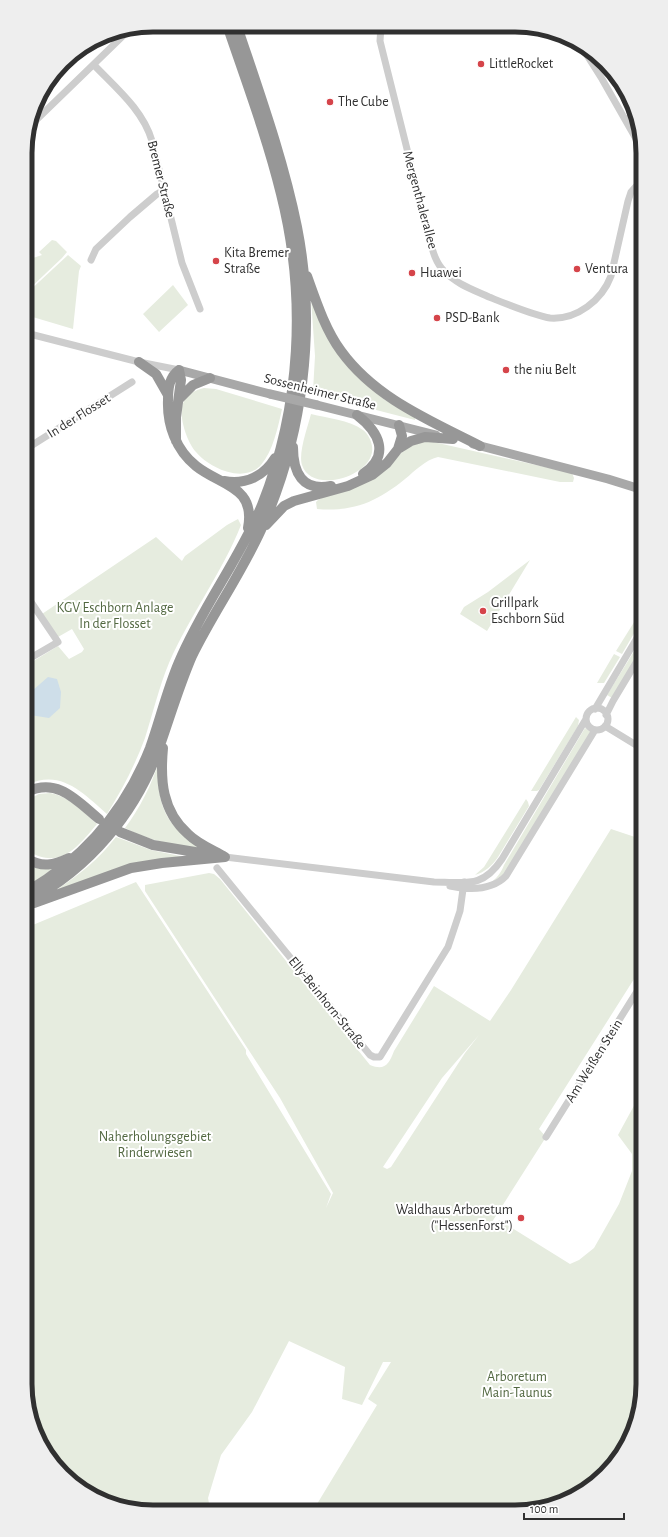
<svg xmlns="http://www.w3.org/2000/svg" width="668" height="1537" font-family="'Alegreya Sans',sans-serif">
<style>
.green{fill:#e6ecdf;fill-rule:evenodd}
.water{fill:#cedee9}
.lines{fill:none;stroke-linecap:round;stroke-linejoin:round}
.minor{stroke:#cdcdcd;stroke-width:7}
.major{stroke:#a8a8a8;stroke-width:9}
.highway{stroke:#979797;stroke-width:10}
.rail-casing{stroke:#858585;stroke-width:3.5}
.rail{stroke:#fff;stroke-width:2;stroke-dasharray:6;stroke-linecap:butt}
.major-bridge{stroke:#a8a8a8;stroke-width:9}
.poi-dot{fill:#d5444a;stroke:#fff;stroke-width:1.5}
.labels{text-anchor:middle;dominant-baseline:central;stroke-width:4;stroke-linejoin:round;paint-order:stroke}
.poi-label{font-size:14px;fill:#303030;stroke:#fff;text-anchor:start}
.street-label{font-size:14px;fill:#303030;stroke:#fff}
.park-label{font-size:14px;fill:#526841;stroke:#fff}
.rim{fill:none;stroke:#303030;stroke-width:5}
</style>
<rect width="100%" height="100%" fill="#fff"/>
<path class="green" d="M52,240L56,241L67,252L62,258L26,292V265L33,258L42,255L39,252Z
M68,255L81,266L79,271L73,329L26,315V294Z
M173,285L188,305L159,332L143,314Z
M311,298L359,378L385,400L415,417V420L314,394L313,391L315,356Z
M204,388L216,389L282,409C278,427 273,451 261,465C244,484 209,468 196,452C187,442 177,414 184,401C188,393 196,390 204,388Z
M311,414C327,418 349,420 363,430C368,434 371,440 372,446C377,475 312,496 302,465C298,453 308,426 311,414Z
M429,441L572,473L574,478L573,482H560L438,457C425,460 415,471 405,479C377,502 353,512 317,509L316,502L318,500L398,456C408,447 416,442 429,441Z
M238,519L241,525C222,573 190,615 169,663C159,687 153,713 145,738C135,765 122,790 107,814C84,794 61,768 27,785V665L58,646L69,659L82,652L84,649L72,629L58,637L42,614L156,537L182,561L185,556L227,525Z
M530,560L487,631L460,614L464,607L488,592Z
M636,619L640,623L622,654L616,651Z
M639,646L640,652L612,698L607,695L636,648Z
M614,654L620,657L604,683H597Z
M576,717L579,720L578,726L539,790L537,791H531Z
M585,728L591,732L504,874L489,884C496,879 501,873 504,865Z
M159,761C157,788 159,814 181,833C188,840 199,845 207,850C180,846 150,842 125,828C140,808 152,784 159,761Z
M50,793C69,796 83,812 97,824C77,848 60,870 28,851L27,800L39,794Z
M526,799L528,802L529,806L498,857C492,866 485,872 475,875L484,867Z
M611,829L641,839V968L539,1129L546,1137L492,1222L497,1225L499,1220L570,1264L579,1260L594,1248L619,1204L632,1171V1154L618,1135L636,1102L642,1101L643,1392L633,1433L616,1462L586,1491L548,1508L314,1509L377,1405L368,1399L391,1362H383L362,1405L342,1399L345,1367L289,1341L252,1412L221,1455L208,1498L210,1509L128,1510L68,1480L42,1448L29,1417L28,927L136,882L246,1050V1054L331,1194L326,1208L333,1193L280,1098L145,891V885L209,873L214,874L220,879L370,1065C385,1071 389,1064 394,1051L434,986L490,1021L511,990ZM479,1035L465,1053L391,1167L387,1169L383,1167L442,1078Z
M116,837L151,850L185,857L55,891C80,874 97,861 116,837Z
M28,865C38,870 45,869 56,866L39,879L28,886Z"/>
<path class="water" d="M48,677L57,679L61,692L60,708L49,718L30,715L27,713V698L32,691Z"/>
<g class="lines">
<path class="minor" d="M381,26L380,41L430,241C433,252 436,263 444,271C456,284 474,290 489,297C504,303 535,316 550,318C577,320 602,300 611,276L628,201L631,192L639,183
M583,49L602,79L639,144
M94,65C116,88 143,110 152,141L182,263L200,309
M626,121L635,112
M30,126L129,30
M91,260L96,249L130,217L157,194L164,190
M26,333L139,362L179,370
M26,449L132,382
M27,596L58,642L27,660
M586 719a11 11 0 1 1 22 0a11 11 0 1 1-22 0Z
M595,709L640,633
M606,715L613,701L640,656
M605,726L641,748
M225,857L434,882C466,882 482,889 502,859L586,719
M217,868L370,1055L374,1057H380L448,947L460,911L464,882
M450,886C469,890 491,891 506,876L595,730
M546,1137L641,985"/>
<path class="major" d="M179,370L270,394
M317,405L436,435
M473,444L608,479L640,489"/>
<path class="highway" d="M307,276C316,301 325,329 341,351C375,398 429,420 480,446
M139,362L156,374L168,395
M179,399L193,385L210,378
M357,415C379,432 391,455 363,474
M176,441V417L181,380L179,370C169,377 168,389 168,400C167,425 176,450 196,466C221,486 256,486 248,528
M293,447C293,472 302,492 331,486
M398,449L402,436L399,425
M224,481C246,485 264,476 275,458
M266,525L284,506L294,501L348,486L372,475L387,463L398,449L411,441L425,437L453,439
M163,748C160,780 162,811 188,834C198,844 213,850 225,857
M27,792C58,777 77,801 99,819
M120,832L153,845L207,854
M28,859C42,868 54,865 69,858
M28,891C84,858 126,809 150,748C160,720 167,690 179,662C202,607 239,560 262,505C301,407 307,297 281,194C267,137 246,81 227,25
M28,901C89,869 136,813 159,748C170,717 179,686 192,656C213,613 241,574 261,530C303,437 317,328 297,227C283,158 259,92 237,26
M34,903L131,868L162,863L225,857"/>
<defs>
<path id="rail" d="M47,84L89,44"/>
</defs>
<use href="#rail" class="rail-casing"/>
<use href="#rail" class="rail"/>
<path class="major-bridge" d="M270,394L317,405"/>
</g>
<g class="poi-dot">
<circle cx="481" cy="64" r="4"/>
<circle cx="330" cy="102" r="4"/>
<circle cx="216" cy="261" r="4"/>
<circle cx="577" cy="269" r="4"/>
<circle cx="412" cy="273" r="4"/>
<circle cx="437" cy="318" r="4"/>
<circle cx="506" cy="370" r="4"/>
<circle cx="483" cy="611" r="4"/>
<circle cx="521" cy="1218" r="4"/>
</g>
<g class="labels">
<g class="poi-label">
<text x="489" y="64">LittleRocket</text>
<text x="338" y="102">The Cube</text>
<text x="224" y="253">Kita Bremer<tspan x="224" dy="16">Straße</tspan></text>
<text x="585" y="269">Ventura</text>
<text x="420" y="273">Huawei</text>
<text x="445" y="318">PSD-Bank</text>
<text x="514" y="370">the niu Belt</text>
<text x="491" y="603">Grillpark<tspan x="491" dy="16">Eschborn Süd</tspan></text>
<text x="513" y="1210" text-anchor="end">Waldhaus Arboretum<tspan x="513" dy="16">("HessenForst")</tspan></text>
</g>
<g class="street-label">
<text transform="translate(161 179) rotate(76)">Bremer Straße</text>
<text transform="translate(420 200) rotate(75)">Mergenthalerallee</text>
<text transform="translate(320 392) rotate(14)">Sossenheimer Straße</text>
<text transform="translate(79 416) rotate(-32)">In der Flosset</text>
<text transform="translate(327 1003) rotate(51)">Elly-Beinhorn-Straße</text>
<text transform="translate(594 1061) rotate(-58)">Am Weißen Stein</text>
</g>
<g class="park-label">
<text x="115" y="608">KGV Eschborn Anlage<tspan x="115" dy="16">In der Flosset</tspan></text>
<text x="155" y="1137">Naherholungsgebiet<tspan x="155" dy="16">Rinderwiesen</tspan></text>
<text x="517" y="1377">Arboretum<tspan x="517" dy="16">Main-Taunus</tspan></text>
</g>
</g>
<path d="M0 0H668V1537H0ZM153 32H515A121 121 0 0 1 636 153V1384A121 121 0 0 1 515 1505H153A121 121 0 0 1 32 1384V153A121 121 0 0 1 153 32Z" fill="#eee" fill-rule="evenodd"/>
<path class="rim" d="M153 32H515A121 121 0 0 1 636 153V1384A121 121 0 0 1 515 1505H153A121 121 0 0 1 32 1384V153A121 121 0 0 1 153 32Z"/>
<path d="M524 1513v6h100v-6" fill="none" stroke="#303030" stroke-width="2"/>
<text x="530" y="1513" font-size="12" fill="#303030" stroke="#ffffff" stroke-width="3" paint-order="stroke">100 m</text>
</svg>
